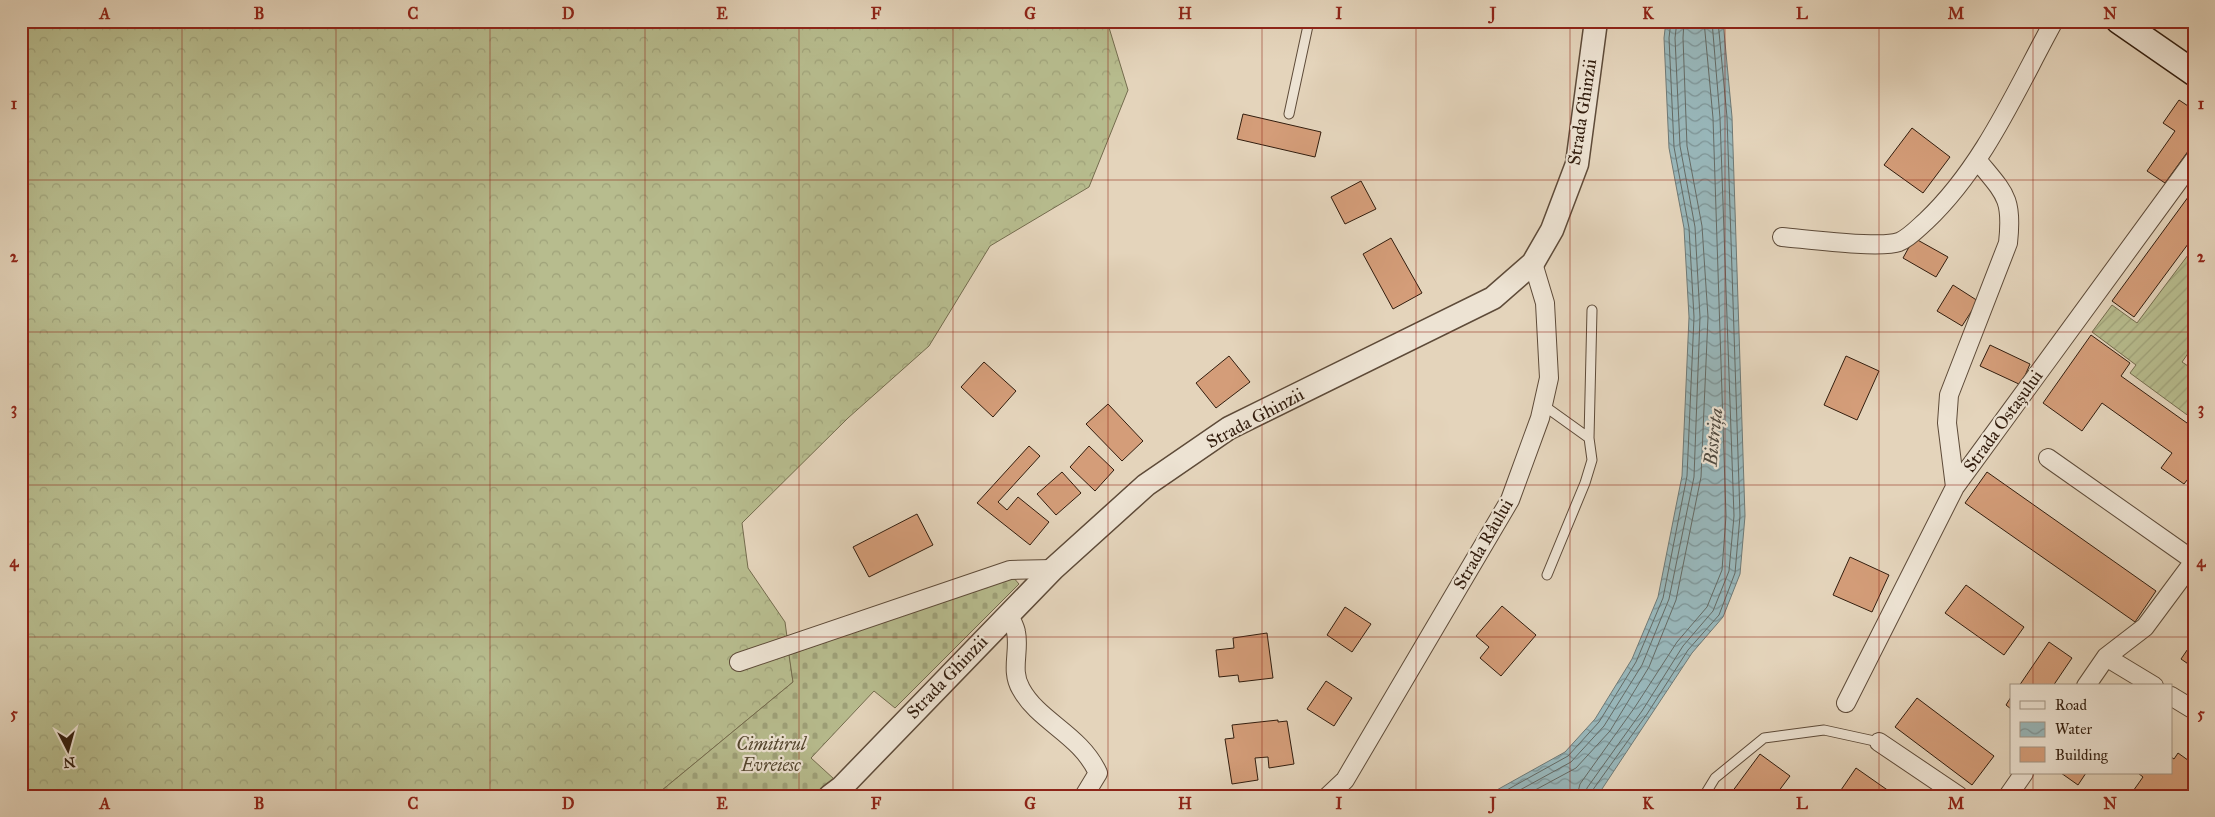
<svg xmlns="http://www.w3.org/2000/svg" width="2215" height="817" font-family="'IM FELL Great Primer',serif">
<style>
.forest{fill:url(#forest-crowns);stroke:#746c4e}
.cemetery{fill:url(#cemetery-stones);stroke:#746c4e}
.garden{fill:url(#garden-furrows);stroke:#746c4e}
.water{fill:url(#water-waves);stroke:#6f7975}
.lines{fill:none;stroke-linecap:round;stroke-linejoin:round}
.shore{stroke:#656a64;stroke-width:1}
.building{fill:#d49d79;stroke:#321d0e}
.service-casing{stroke:#5e4b39;stroke-width:11}
.minor-casing{stroke:#5e4b39;stroke-width:20}
.tertiary-casing{stroke:#5e4b39;stroke-width:25}
.secondary-casing{stroke:#321d0e;stroke-width:28}
.service{stroke:#ede3d3;stroke-width:9}
.minor{stroke:#ede3d3;stroke-width:18}
.tertiary{stroke:#ede3d3;stroke-width:22}
.secondary{stroke:#ede3d3;stroke-width:25}
.grid{fill:none;stroke:#8f2418;stroke-width:1;stroke-opacity:0.55}
.labels{text-anchor:middle;dominant-baseline:central;stroke-width:4.5;stroke-linejoin:round;paint-order:stroke}
.street-label{font-size:18px;fill:#321d0e;stroke:#ede3d3}
.park-label{font-size:18px;font-style:italic;fill:#53452e;stroke:#ede3d3}
.water-label{font-size:19px;font-style:italic;fill:#514b41;stroke:#ede3d3}
.neatline{fill:none;stroke:#8f2418;stroke-width:2}
.grid-label{font-size:16px;text-anchor:middle;font-weight:bold;fill:#8f2418}
</style>
<defs>
<pattern id="forest-crowns" width="20" height="18" patternUnits="userSpaceOnUse" patternTransform="scale(1.25)"><rect width="20" height="18" fill="#b7bc8e"/><path d="M2 6a3 3 0 1 1 6 0M12 15a3 3 0 1 1 6 0" fill="none" stroke="#9ea179"/></pattern>
<pattern id="cemetery-stones" width="16" height="16" patternUnits="userSpaceOnUse" patternTransform="scale(1.25)"><rect width="16" height="16" fill="#b7bc8e"/><path d="M2 7V4a2 2 0 0 1 4 0v3zM10 15v-3a2 2 0 0 1 4 0v3z" fill="#9ea179"/></pattern>
<pattern id="garden-furrows" width="10" height="10" patternUnits="userSpaceOnUse" patternTransform="scale(1.25)"><rect width="10" height="10" fill="#b7bc8e"/><path d="M-1 1l2-2M0 10L10 0M9 11l2-2" fill="none" stroke="#9ea179"/></pattern>
<pattern id="water-waves" width="16" height="10" patternUnits="userSpaceOnUse" patternTransform="scale(1.25)"><rect width="16" height="10" fill="#98b6b9"/><path d="M0 5q4-4 8 0t8 0" fill="none" stroke="#7d9395"/></pattern>
</defs>
<rect width="100%" height="100%" fill="#e4d4bb"/>
<filter id="stains"><feTurbulence type="fractalNoise" baseFrequency=".004" numOctaves="4"/><feColorMatrix values="0 0 0 0 .2 0 0 0 0 .09 0 0 0 0 .02 0 0 0 .5 -.17"/></filter>
<radialGradient id="worn" r=".72"><stop offset=".6" stop-color="#630" stop-opacity="0"/><stop offset="1" stop-color="#630" stop-opacity=".3"/></radialGradient>
<path class="forest" d="M21,21H1107L1128,90L1089,187L990,246L929,346L848,418L742,523L748,568L785,622L793,682L655,796H21Z"/>
<path class="cemetery" d="M1012,576L1019,584L895,708L874,691L811,758L834,779L813,796H655L793,682L789,655Z"/>
<path class="garden" d="M2194,247V345L2182,362L2194,370V420L2130,373L2136,365L2092,332L2112,305L2137,323Z"/>
<path class="water" d="M1666,21H1723L1732,117L1745,516L1740,574L1723,617L1692,653L1600,792L1592,796H1486L1565,752L1595,719L1632,659L1658,597L1682,476L1689,317L1684,228L1669,148L1664,38Z"/>
<g class="lines">
<path class="shore" d="M1496,796L1568,756L1599,722L1636,662L1663,598L1687,476L1694,317L1689,228L1674,147L1669,38L1671,21
M1509,796L1571,762L1604,726L1642,665L1669,599L1694,477L1700,317L1695,227L1680,146L1675,38L1677,21
M1524,796L1576,768L1610,731L1649,667L1676,600L1701,477L1708,317L1702,226L1687,146L1683,38L1684,21
M1577,796L1580,784L1635,707L1677,642L1707,607L1722,570L1726,516L1713,118L1704,21
M1585,796L1587,788L1642,711L1683,646L1713,611L1729,571L1734,516L1720,118L1712,21
M1591,796L1592,791L1647,714L1688,650L1719,615L1735,573L1740,516L1727,117L1718,21"/>
</g>
<path class="building" d="M2179,100L2194,110V143L2165,183L2147,171L2175,131L2163,123Z
M1243,114L1321,132L1315,157L1237,139Z
M1912,128L1950,157L1923,193L1884,165Z
M1361,181L1376,209L1345,224L1331,197Z
M2194,189V236L2134,317L2112,301Z
M1391,238L1422,293L1393,309L1363,254Z
M1914,238L1948,257L1936,277L1903,258Z
M1953,285L1978,301L1962,326L1937,311Z
M2091,335L2130,363L2121,376L2194,428V471L2184,484L2161,468L2172,453L2102,403L2082,431L2043,403Z
M1990,345L2030,364L2021,385L1980,366Z
M1229,356L1250,382L1216,408L1196,383Z
M1846,356L1879,371L1857,420L1824,405Z
M984,362L1016,391L993,417L961,387Z
M1108,404L1143,441L1122,461L1086,424Z
M1029,446L1040,456L998,502L1007,510L1018,497L1049,522L1030,545L977,503Z
M1089,446L1114,470L1095,491L1070,467Z
M1062,472L1081,493L1056,515L1037,494Z
M1987,472L2156,591L2135,622L1965,503Z
M917,514L933,545L869,577L853,547Z
M1850,557L1889,575L1872,612L1833,595Z
M1966,585L2024,627L2004,655L1945,613Z
M1502,606L1536,635L1501,676L1480,658L1489,647L1476,636Z
M1345,607L1371,624L1352,652L1327,635Z
M1267,633L1273,678L1239,682L1238,675L1219,677L1216,650L1234,648L1233,638Z
M2194,640V668L2181,659Z
M2049,642L2072,658L2053,686H2019Z
M1326,681L1352,698L1334,726L1307,709Z
M2011,697V709L2006,705Z
M1917,698L1994,756L1972,785L1895,727Z
M1278,720V722L1287,721L1294,764L1269,768L1268,757L1255,758L1258,780L1232,784L1225,739L1234,738L1232,725Z
M2178,753L2192,763L2188,769L2194,773V796L2131,794L2143,777L2138,773H2171V757L2174,759Z
M1760,754L1790,776L1775,796H1729Z
M1856,768L1896,796H1850L1841,790Z
M2061,773H2086L2078,785Z"/>
<g class="lines">
<defs>
<path id="service" d="M1289,114L1309,21
M1543,405L1589,438L1592,460L1585,483L1547,575
M1589,438L1592,310
M1704,796L1715,778L1764,738L1824,730L1879,742"/>
<path id="minor" d="M1782,237C1806,239 1880,249 1899,242C1909,238 1918,228 1926,221C1984,166 2016,90 2054,21
M2048,458L2193,560
M1955,487L1947,423L1949,395L2008,243C2013,198 2005,194 1978,161
M1009,614C1011,620 1015,626 1016,632C1020,651 1010,671 1021,689C1039,722 1080,734 1098,773L1084,796
M2106,657L2154,686
M739,662L1010,570L1053,569
M2086,686L2106,657L2145,627L2194,561
M2171,696L2194,710
M1846,703L1955,487L2194,160
M1879,742L1959,796
M1328,796L1345,780L1510,500L1540,418L1549,378L1545,303L1533,263
M2008,796L2024,773"/>
<path id="tertiary" d="M830,796L842,787L1053,569L1146,485L1229,428L1493,298L1533,263L1552,230L1577,164L1596,21"/>
<path id="secondary" d="M2119,21L2194,73"/>
</defs>
<use href="#service" class="service-casing"/>
<use href="#minor" class="minor-casing"/>
<use href="#tertiary" class="tertiary-casing"/>
<use href="#secondary" class="secondary-casing"/>
<use href="#service" class="service"/>
<use href="#minor" class="minor"/>
<use href="#tertiary" class="tertiary"/>
<use href="#secondary" class="secondary"/>
</g>
<path class="grid" d="M182,21V796M336,21V796M490,21V796M645,21V796M799,21V796M953,21V796M1108,21V796M1262,21V796M1416,21V796M1570,21V796M1725,21V796M1879,21V796M2033,21V686M21,180H2194M21,332H2194M21,485H2194M21,637H2194M2033,773V796"/>
<g class="labels">
<g class="street-label">
<text transform="translate(1582 112) rotate(-81)">Strada Ghinzii</text>
<text transform="translate(1255 418) rotate(-28)">Strada Ghinzii</text>
<text transform="translate(2003 421) rotate(-54)">Strada Ostașului</text>
<text transform="translate(1483 544) rotate(-60)">Strada Râului</text>
<text transform="translate(947 677) rotate(-46)">Strada Ghinzii</text>
</g>
<g class="park-label">
<text x="771" y="744">Cimitirul<tspan x="771" dy="21">Evreiesc</tspan></text>
</g>
<g class="water-label">
<text transform="translate(1713 437) rotate(-84)">Bistrița</text>
</g>
</g>
<rect width="2215" height="817" fill="none" stroke="#e4d4bb" stroke-width="55"/>
<rect x="2010" y="684" width="162" height="90" fill="#ede3d3" stroke="#a29484"/>
<rect x="2020" y="701" width="25" height="8" fill="#ede3d3" stroke="#a29484"/>
<text x="2055" y="710" font-size="15" fill="#321d0e">Road</text>
<rect x="2020" y="722" width="25" height="15" fill="url(#water-waves)" stroke="#a29484"/>
<text x="2055" y="734" font-size="15" fill="#321d0e">Water</text>
<rect x="2020" y="747" width="25" height="15" fill="#d49d79" stroke="#a29484"/>
<text x="2055" y="760" font-size="15" fill="#321d0e">Building</text>
<g transform="translate(68 750) rotate(174)" stroke="#ede3d3" stroke-width="4" paint-order="stroke">
<path d="M0-4L9 19L0 12L-9 19Z" fill="#321d0e"/>
<text y="-8" font-size="14" font-weight="bold" text-anchor="middle" fill="#321d0e">N</text>
</g>
<rect x="28" y="28" width="2160" height="762" class="neatline"/>
<g class="grid-label">
<text x="105" y="19">A</text>
<text x="259" y="19">B</text>
<text x="413" y="19">C</text>
<text x="568" y="19">D</text>
<text x="722" y="19">E</text>
<text x="876" y="19">F</text>
<text x="1030" y="19">G</text>
<text x="1185" y="19">H</text>
<text x="1339" y="19">I</text>
<text x="1493" y="19">J</text>
<text x="1648" y="19">K</text>
<text x="1802" y="19">L</text>
<text x="1956" y="19">M</text>
<text x="2110" y="19">N</text>
<text x="14" y="109">1</text>
<text x="2201" y="109">1</text>
<text x="14" y="262">2</text>
<text x="2201" y="262">2</text>
<text x="14" y="414">3</text>
<text x="2201" y="414">3</text>
<text x="14" y="567">4</text>
<text x="2201" y="567">4</text>
<text x="14" y="719">5</text>
<text x="2201" y="719">5</text>
<text x="105" y="809">A</text>
<text x="259" y="809">B</text>
<text x="413" y="809">C</text>
<text x="568" y="809">D</text>
<text x="722" y="809">E</text>
<text x="876" y="809">F</text>
<text x="1030" y="809">G</text>
<text x="1185" y="809">H</text>
<text x="1339" y="809">I</text>
<text x="1493" y="809">J</text>
<text x="1648" y="809">K</text>
<text x="1802" y="809">L</text>
<text x="1956" y="809">M</text>
<text x="2110" y="809">N</text>
</g>
<rect width="100%" height="100%" filter="url(#stains)"/>
<rect width="100%" height="100%" fill="url(#worn)"/>
</svg>
